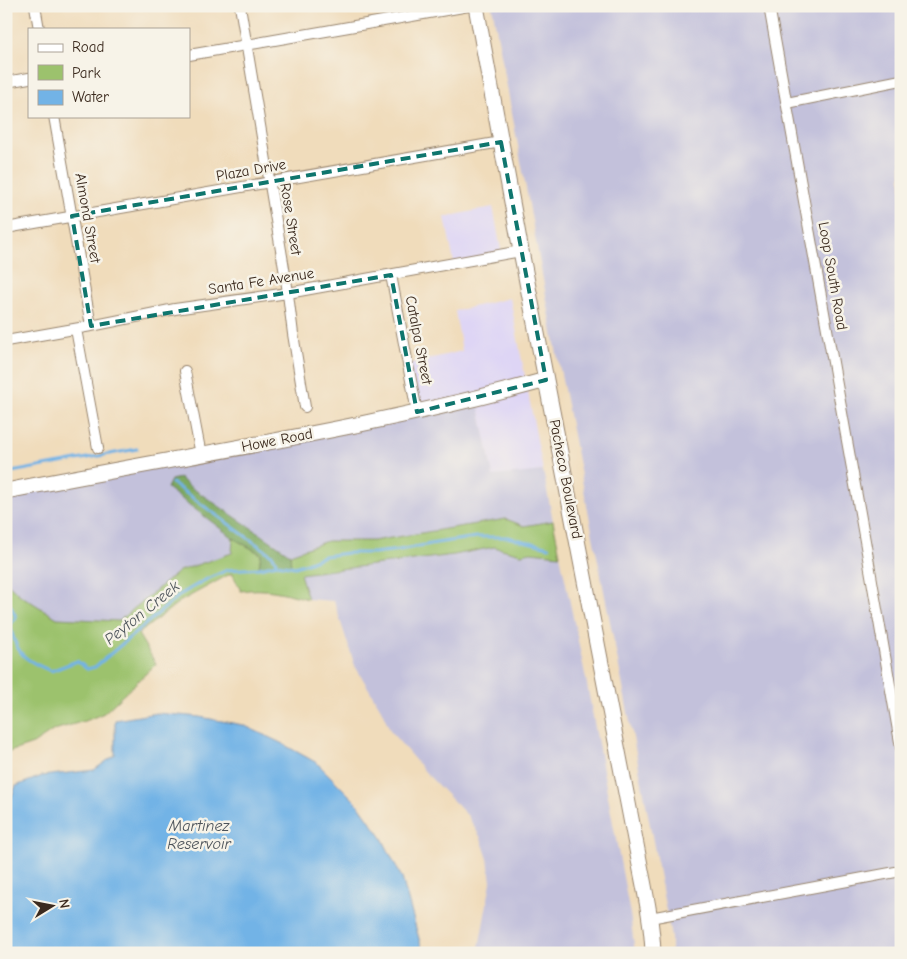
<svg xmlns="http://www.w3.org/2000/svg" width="907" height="959" font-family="'Comic Neue',sans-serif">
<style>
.built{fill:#ded5f5}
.industrial{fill:#c3c1db}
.green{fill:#9cc26d;stroke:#6c7646}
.forest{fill:#7da860;stroke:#5c693f}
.water{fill:#72b3e6;stroke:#566e82}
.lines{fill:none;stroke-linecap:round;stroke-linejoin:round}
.stream{stroke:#72b3e6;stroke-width:3}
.street-casing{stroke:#96836c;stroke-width:12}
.secondary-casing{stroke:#96836c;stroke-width:17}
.street{stroke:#fff;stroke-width:10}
.secondary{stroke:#fff;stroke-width:15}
.marked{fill:none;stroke:#0f766e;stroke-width:4;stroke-dasharray:10 6;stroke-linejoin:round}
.labels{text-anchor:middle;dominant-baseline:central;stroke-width:5;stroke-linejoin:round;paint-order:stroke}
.street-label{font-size:15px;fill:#3b2a1e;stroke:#f7f3e8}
.water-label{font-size:16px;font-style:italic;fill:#4c535a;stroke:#f7f3e8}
</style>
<rect width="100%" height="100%" fill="#f7f3e8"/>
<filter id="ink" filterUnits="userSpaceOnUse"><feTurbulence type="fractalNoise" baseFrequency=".02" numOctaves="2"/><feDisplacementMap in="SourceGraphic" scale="10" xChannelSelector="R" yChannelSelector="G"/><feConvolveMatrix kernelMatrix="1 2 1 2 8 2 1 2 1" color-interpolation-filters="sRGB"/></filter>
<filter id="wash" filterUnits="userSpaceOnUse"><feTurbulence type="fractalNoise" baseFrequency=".0096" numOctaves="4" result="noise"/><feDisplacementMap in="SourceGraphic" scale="20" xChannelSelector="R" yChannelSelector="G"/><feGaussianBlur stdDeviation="1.12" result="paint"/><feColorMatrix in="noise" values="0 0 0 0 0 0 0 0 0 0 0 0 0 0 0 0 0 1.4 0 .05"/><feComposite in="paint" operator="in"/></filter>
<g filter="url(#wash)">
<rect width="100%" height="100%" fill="#f0dcbb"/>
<path class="built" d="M493,207L502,255L454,263L445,217Z
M510,298L543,471L493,477L477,397L417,412L408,364L462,351L455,311Z"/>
<path class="industrial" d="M492,6H901V953H671V937L643,788L556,349Z
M477,397L493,476L543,471L553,521L524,526L506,519L373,541H327L290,554L189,486L180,478L167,488L233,538L232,553L179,571L119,621L57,618L20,595L6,582V491Z
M494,547L521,554L531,552L560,555L586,679L630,914L635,953H478L491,882L488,859L481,838L467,815L427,774L391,732L381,709L355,666L334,601L308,599L299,574L454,555Z"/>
<path class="green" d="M506,519L524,526L553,521L560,555L531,552L521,554L494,547L454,555L300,574L308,599C285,593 265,587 241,591L232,573L179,602L138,634L156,664L104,713L88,720L54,730L33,744L6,753V582L20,595L57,618L119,621L179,571L232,553L233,538L261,554L259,567L277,564L290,566V554L327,541H373Z"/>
<path class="forest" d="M180,478L189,486L290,554L291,566L277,564L259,568L261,554L233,538L167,488L171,480Z"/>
<path class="water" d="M157,713L200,717L243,725L281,743L317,763L358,804L382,838L402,878L423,953H6V810L16,786L42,776L94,770L115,755V720Z"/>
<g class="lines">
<path class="stream" d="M6,473L137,449
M172,483L273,556L277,564
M6,605H10L16,617L10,625C16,654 24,660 51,671L77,661L87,669L95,667L181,594L205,580L227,570L259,568L277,564L295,567L307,563L324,556L347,553H374L399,550L436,543L477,537H507L549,547"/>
</g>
</g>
<g filter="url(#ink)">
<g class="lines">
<defs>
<path id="street" d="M35,6L39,29
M240,6L287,286L293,334L305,407
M769,6L867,552L901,748
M189,55L469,6
M6,82L29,78
M787,103L901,80
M54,116L91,326
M6,228L501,142
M391,275L417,412
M76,329L98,448
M6,341L91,326L175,309L288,293L521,251
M185,371L201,455
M650,918L901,871"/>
<path id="secondary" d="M476,6L521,251L639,860C645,891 652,922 653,953
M6,491C187,455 369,429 546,380"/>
</defs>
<use href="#street" class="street-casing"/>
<use href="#secondary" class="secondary-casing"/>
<use href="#street" class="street"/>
<use href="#secondary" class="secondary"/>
</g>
</g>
<path class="marked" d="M501,142L546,380L417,412L391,275L91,326L72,216Z"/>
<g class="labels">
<g class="street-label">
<text transform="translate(251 170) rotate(-10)">Plaza Drive</text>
<text transform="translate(88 218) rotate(80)">Almond Street</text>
<text transform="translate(291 219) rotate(81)">Rose Street</text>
<text transform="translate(833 276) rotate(80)">Loop South Road</text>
<text transform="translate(261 281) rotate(-9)">Santa Fe Avenue</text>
<text transform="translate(419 340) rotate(79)">Catalpa Street</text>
<text transform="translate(277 440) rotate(-11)">Howe Road</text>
<text transform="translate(566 479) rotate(79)">Pacheco Boulevard</text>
</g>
<g class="water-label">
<text transform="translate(142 613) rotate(-39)">Peyton Creek</text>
<text x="199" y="826">Martinez<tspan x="199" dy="18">Reservoir</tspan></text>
</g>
</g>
<rect width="907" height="959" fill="none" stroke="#f7f3e8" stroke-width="25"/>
<rect x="28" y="28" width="162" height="90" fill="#f7f3e8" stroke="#aca397"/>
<rect x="38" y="44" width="25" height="8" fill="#ffffff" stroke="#aca397"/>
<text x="72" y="52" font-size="15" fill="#3b2a1e">Road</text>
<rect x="38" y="65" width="25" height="15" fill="#9cc26d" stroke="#aca397"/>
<text x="72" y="78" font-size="15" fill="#3b2a1e">Park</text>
<rect x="38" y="90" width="25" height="15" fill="#72b3e6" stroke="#aca397"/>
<text x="72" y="102" font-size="15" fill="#3b2a1e">Water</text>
<g transform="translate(52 906) rotate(80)" stroke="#f7f3e8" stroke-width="4" paint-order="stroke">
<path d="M0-4L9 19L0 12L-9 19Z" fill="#3b2a1e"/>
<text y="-8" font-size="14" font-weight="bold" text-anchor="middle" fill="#3b2a1e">N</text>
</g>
</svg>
